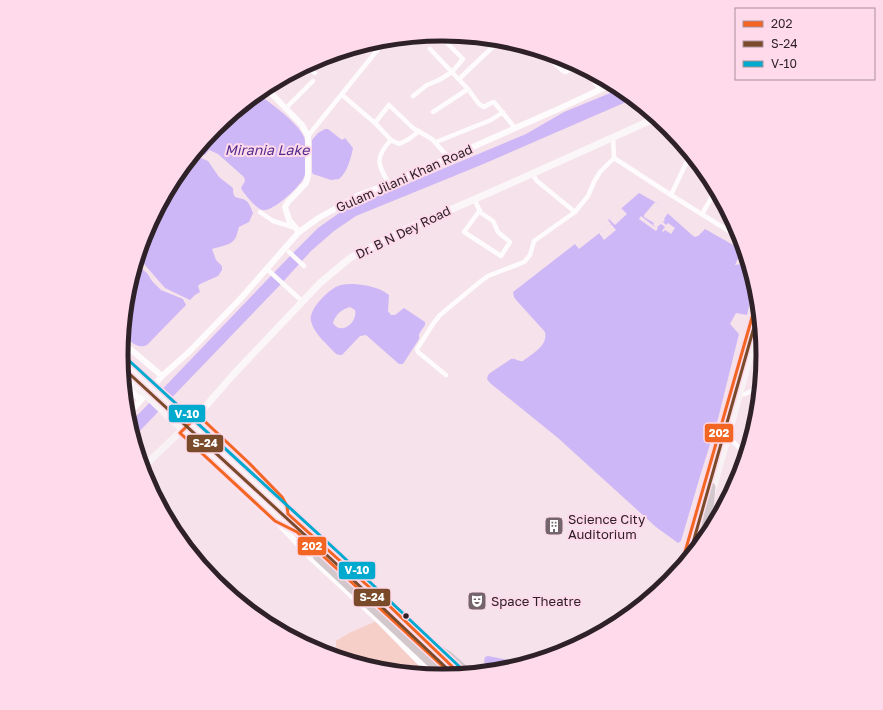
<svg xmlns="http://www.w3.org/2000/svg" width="883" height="710" font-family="'Golos Text',sans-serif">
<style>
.green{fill:#f6cfc8}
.water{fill:#ceb7f6;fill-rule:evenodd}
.pier{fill:#f6e2eb}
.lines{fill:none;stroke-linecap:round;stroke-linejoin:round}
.minor{stroke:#fefbfc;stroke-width:4.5}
.tertiary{stroke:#fefbfc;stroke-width:6}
.secondary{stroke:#fbf6f8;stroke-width:7}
.primary{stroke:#f9f2f4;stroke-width:7}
.motorway{stroke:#d2c8cc;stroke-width:9}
.bus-1-casing{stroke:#fedaea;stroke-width:6}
.bus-2-casing{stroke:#fedaea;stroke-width:6}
.bus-3-casing{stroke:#fedaea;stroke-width:6}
.bus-1{stroke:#f26522;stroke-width:3}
.bus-2{stroke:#7a4b2a;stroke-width:3}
.bus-3{stroke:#00a9ce;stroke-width:3}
.bus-dot{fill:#2e2127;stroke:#fedaea;stroke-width:1.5}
.labels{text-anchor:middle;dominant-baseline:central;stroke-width:4;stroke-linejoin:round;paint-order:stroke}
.street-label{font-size:13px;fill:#2e2127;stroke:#fedaea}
.poi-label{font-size:13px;fill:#2e2127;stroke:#fedaea;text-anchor:start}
.water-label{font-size:14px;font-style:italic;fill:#532c8e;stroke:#fedaea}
.rim{fill:none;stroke:#2e2127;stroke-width:5}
.line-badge{stroke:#fedaea;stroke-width:1.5}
.badge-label{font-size:11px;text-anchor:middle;font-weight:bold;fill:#fff}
</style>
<rect width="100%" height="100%" fill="#f6e2eb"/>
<path class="green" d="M377,621L435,675L379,670L338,657L336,647V641L351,632Z"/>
<path class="water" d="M620,89L633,99L481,165L356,216L334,231L311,251L281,284L133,438L129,424L289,257L318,228L342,211L526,134L564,112Z
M257,94C269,101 299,124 304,137C307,146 308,168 304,177C301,186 272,213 262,210C256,208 244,194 241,188L245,181L244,177L218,154L209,150L205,155L196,151L215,128Z
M325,129H328L342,140L345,138L353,148C351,158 347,173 339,179L331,180L313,174L312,172V140L318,133Z
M192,155H194L208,161L219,177L233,188C233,199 236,197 243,199C249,201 251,208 253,213L249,222L239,227C238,230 237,234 236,237C232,246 220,246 212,249L216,260L222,266V270L218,276L200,284L198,286L200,292L195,295L190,300L165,288L144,264H142L133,271L145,232L175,176Z
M639,193L655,202L692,235L695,237L698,236L705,229L742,250L735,265L748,263L754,286L747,315L736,313L730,324L739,334L718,419L701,473L681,541L678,543L656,527L558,438L490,383L487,379L488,375L490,373L511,359C516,358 518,362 523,361C533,353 548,346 545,332L517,301L514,297L513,292L575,244L579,249L611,224L608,220Z
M141,268L147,273L152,281L161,290L183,299L186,305L147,345C137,350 129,340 123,334C124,319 124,273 141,268Z
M354,284C366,285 379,287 389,295L388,311L391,315H395L404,308L425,322V325L419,334V339L403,364H399L366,335L360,336L342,355H340L336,354C327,344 314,334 311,321C308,310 328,290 338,286C343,284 349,284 354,284ZM350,307L355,310C358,322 341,336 333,323C335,315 342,309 350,307Z
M580,643C557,656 518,669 491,671L484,662L485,657L488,656L520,662L534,660Z"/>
<path class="pier" d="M655,202L668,213L664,219L665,220L663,222L666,225L668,223L675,228L671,234L665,230L663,232L662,231L665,227L661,224L657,227L658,228L656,231L639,219L641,216L655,227L653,224L654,223L644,217V215Z
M621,208L627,214L615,225L609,219Z
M611,224L616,230L604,240L599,233Z"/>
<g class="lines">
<path class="minor" d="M430,49L468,89L479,104L484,107L491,103L494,102L515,128
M542,52L563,71L566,72L578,66
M305,66L315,73
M585,69L600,90
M459,79L500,40
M342,95L375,123L389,105L413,128L432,139L448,157
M413,96L427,85L439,80L452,72L463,59L438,34
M286,108L313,81
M433,112L468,89
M375,123L391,140L399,144L409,139L419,131
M308,136L379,48L384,40
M613,137L614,158L671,195L690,155
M436,142L491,120L503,112
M532,174L537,181L575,212
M389,184C378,165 374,158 391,140
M671,195L740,238
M474,199L481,213L493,221L498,232L510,242L501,256L464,232L480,210
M260,212L273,221L296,228
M702,214L716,190
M289,252L304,266
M267,269L303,302
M446,375L418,352L417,349L433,324L440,315L481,281L488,276L524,262L530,255L534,241L575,212L588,196L594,182L600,172L614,158
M737,395C746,396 753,390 760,384
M728,436L745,454"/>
<path class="tertiary" d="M265,87L302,125L308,136V176L306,183L288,202L285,207L289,220L299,232
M122,342L162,376
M123,383L141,400
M127,416L162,376L189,352L242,297L299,232L317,219L359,195L389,184L563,107L612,84
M280,525L310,557L376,618L432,675"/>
<path class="secondary" d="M198,415L232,376L320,283L350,258L395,234L507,185L656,118"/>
<path class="primary" d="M121,360C234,465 350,567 460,674
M122,372L172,420L312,546
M189,441L275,521L291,530
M142,468L198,415L249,463L282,497L287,506L288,514
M712,493L759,324
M698,547L701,532
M345,576L452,675"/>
<path class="motorway" d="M703,540L708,518L711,487
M309,543L318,557L445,676
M685,562L758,305
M430,644L449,656L468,673"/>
<defs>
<path id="bus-1" d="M681,566L757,300
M452,675L297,532L275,521L180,433L198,415L249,463L282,497L287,506L288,514L378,595L460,674"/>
<path id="bus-2" d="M122,367L331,559L454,675
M689,557L758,313"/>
<path id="bus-3" d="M124,356L338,552L463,670"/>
</defs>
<use href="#bus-1" class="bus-1-casing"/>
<use href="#bus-2" class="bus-2-casing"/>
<use href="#bus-3" class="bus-3-casing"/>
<use href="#bus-1" class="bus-1"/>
<use href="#bus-2" class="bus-2"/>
<use href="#bus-3" class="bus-3"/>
</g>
<defs>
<symbol id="building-square" viewBox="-11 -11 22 22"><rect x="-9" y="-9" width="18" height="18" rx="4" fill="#74656c" stroke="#fedaea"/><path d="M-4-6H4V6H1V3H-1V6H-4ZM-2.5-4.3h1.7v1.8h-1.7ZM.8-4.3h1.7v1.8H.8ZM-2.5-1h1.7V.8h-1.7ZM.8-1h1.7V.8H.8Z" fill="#fff"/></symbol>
<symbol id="theatre-square" viewBox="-11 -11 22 22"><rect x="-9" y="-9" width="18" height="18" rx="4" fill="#74656c" stroke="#fedaea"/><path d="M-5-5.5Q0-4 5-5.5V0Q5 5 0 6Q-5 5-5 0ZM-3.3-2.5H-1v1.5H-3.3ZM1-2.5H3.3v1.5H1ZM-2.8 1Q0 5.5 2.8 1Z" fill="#fff"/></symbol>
</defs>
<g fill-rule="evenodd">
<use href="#building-square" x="543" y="515" width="22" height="22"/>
<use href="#theatre-square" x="466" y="590" width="22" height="22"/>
</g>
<circle class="bus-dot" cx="406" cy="616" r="3.5"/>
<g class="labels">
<g class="street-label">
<text transform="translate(404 178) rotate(-24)">Gulam Jilani Khan Road</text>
<text transform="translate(403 232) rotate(-26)">Dr. B N Dey Road</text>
</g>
<g class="poi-label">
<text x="568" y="519">Science City<tspan x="568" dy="15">Auditorium</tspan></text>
<text x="491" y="601">Space Theatre</text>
</g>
<g class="water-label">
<text x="267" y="149">Mirania Lake</text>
</g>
</g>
<path d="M0 0H883V710H0ZM128 355a314 314 0 1 1 628 0a314 314 0 1 1-628 0Z" fill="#fedaea" fill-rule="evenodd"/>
<path class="rim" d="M128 355a314 314 0 1 1 628 0a314 314 0 1 1-628 0Z"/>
<g class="line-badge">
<rect x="168" y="404" width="38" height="19" rx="4" fill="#00a9ce"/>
<rect x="704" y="423" width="30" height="20" rx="4" fill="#f26522"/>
<rect x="186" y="434" width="38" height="19" rx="4" fill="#7a4b2a"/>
<rect x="297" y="536" width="30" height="20" rx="4" fill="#f26522"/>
<rect x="338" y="561" width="38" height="19" rx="4" fill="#00a9ce"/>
<rect x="353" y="588" width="38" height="19" rx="4" fill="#7a4b2a"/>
</g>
<g class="badge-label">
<text x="187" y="418">V-10</text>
<text x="719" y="437">202</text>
<text x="205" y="447">S-24</text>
<text x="312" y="550">202</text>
<text x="357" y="574">V-10</text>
<text x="372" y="601">S-24</text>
</g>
<rect x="735" y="8" width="140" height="72" fill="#fedaea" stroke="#ab909c"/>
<rect x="743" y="21" width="20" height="6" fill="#f26522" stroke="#ab909c"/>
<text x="771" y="28" font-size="12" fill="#2e2127">202</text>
<rect x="743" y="41" width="20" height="6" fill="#7a4b2a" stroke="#ab909c"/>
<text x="771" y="48" font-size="12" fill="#2e2127">S-24</text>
<rect x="743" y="61" width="20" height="6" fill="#00a9ce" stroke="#ab909c"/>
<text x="771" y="68" font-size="12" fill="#2e2127">V-10</text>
</svg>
